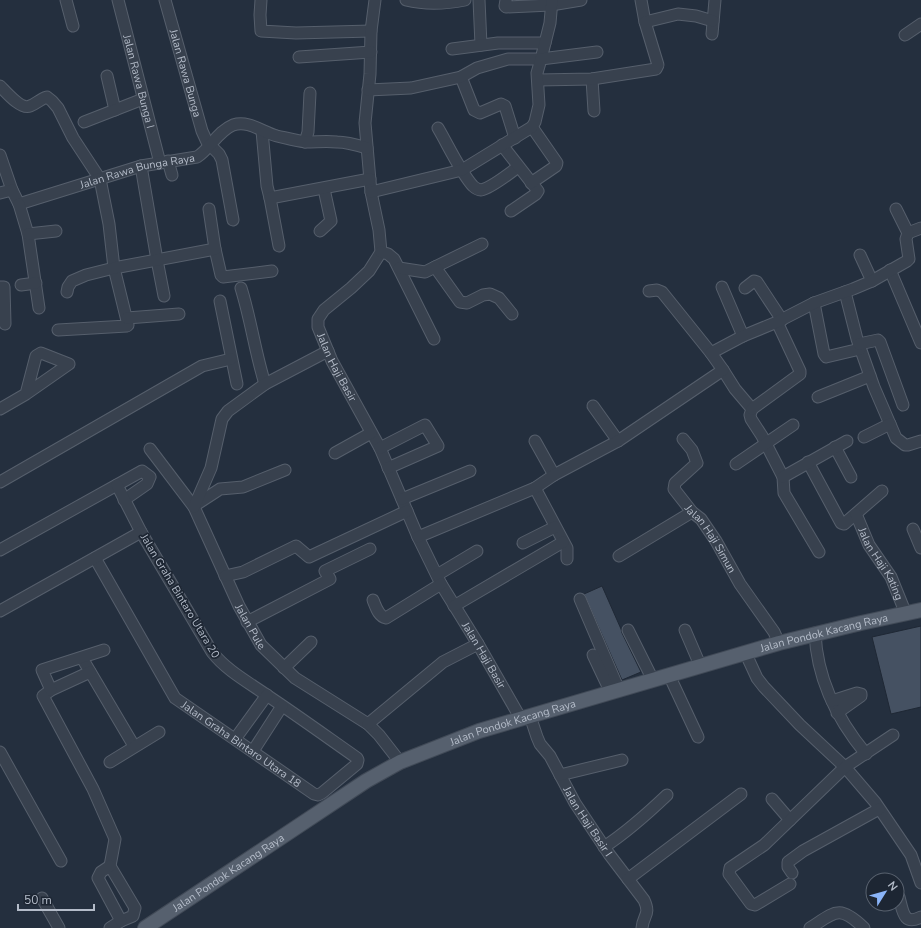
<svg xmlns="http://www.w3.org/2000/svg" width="921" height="928" font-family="'Nunito Sans',sans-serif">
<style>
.building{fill:#455162;stroke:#1f2835}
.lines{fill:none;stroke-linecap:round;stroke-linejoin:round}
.minor-casing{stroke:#565f6c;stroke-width:13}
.major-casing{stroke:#414a57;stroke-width:16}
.minor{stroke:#38414e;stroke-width:11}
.major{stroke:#56606e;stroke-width:14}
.labels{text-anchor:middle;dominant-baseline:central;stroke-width:3.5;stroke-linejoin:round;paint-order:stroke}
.street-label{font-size:11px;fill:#b4bcc9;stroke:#1d2633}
</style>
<rect width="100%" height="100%" fill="#242f3e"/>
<path class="building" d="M602,586L621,629L622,633L641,672L622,680L584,594Z
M921,626V707L891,714L872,637Z"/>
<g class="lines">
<defs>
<g id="minor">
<path d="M66,0L73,26"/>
<path id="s1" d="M118,0L160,163"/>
<path id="s2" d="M165,0L202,131L207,142L219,154L222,160L233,220"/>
<path d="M261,0L260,15L261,31L296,33L371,31"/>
<path id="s3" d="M375,0L371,31L370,74L365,123L371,192L379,230L381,252L369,271L351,288L324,310L318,319V327L332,361L380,448L418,537L441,584L478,644L521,719"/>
<path d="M406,0C426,5 445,4 465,0"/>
<path d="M479,0L481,45"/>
<path d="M506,0L505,6L506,7L551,5L581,0"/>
<path d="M641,0L645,22"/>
<path d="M712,34L715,0"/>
<path d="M905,35L921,24"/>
<path d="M452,49L498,43H545"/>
<path d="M299,57L371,52"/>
<path d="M107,76L115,110"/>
<path d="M461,77L474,110L480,113L501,104L505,106L515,138"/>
<path d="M592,79L594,111"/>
<path d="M538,80L592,79L656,69L658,65L645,22L678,14L696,16L713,21"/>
<path d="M0,86C6,92 21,110 30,106C36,104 40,99 47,97L52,101L58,108L73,138L100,179L109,224L114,268L128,325L127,326L58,330"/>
<path d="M368,90L411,88L461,77L477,68L508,59H541L550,23L552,0"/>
<path d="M84,122L143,99"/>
<path d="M438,128C448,145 461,173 473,186C475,188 479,190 481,190C491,188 510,173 518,167"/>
<path d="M262,131L267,186L270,198"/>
<path d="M305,142L308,132L310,93"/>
<path d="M502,145L538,191L536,194L511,211"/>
<path d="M0,155L12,190"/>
<path d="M168,161L172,175"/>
<path d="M141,166L157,260L164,296"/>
<path d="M531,183L556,166L557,163L532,127"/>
<path d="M371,192L462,170L532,127L535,122L539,105L537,73L541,59L597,52"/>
<path id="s4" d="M0,193L12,190L19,204L141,166L197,157C210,149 218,131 233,125C249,120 262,132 277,136C286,138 297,141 306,142C317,142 327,141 337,142C347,142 357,145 367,148"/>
<path d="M19,204L28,234L39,308"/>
<path d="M320,231L331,221L324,189"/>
<path d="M908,233L921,228"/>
<path d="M28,234L56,231"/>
<path d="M279,246L270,198L370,179"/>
<path d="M215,249L221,275L223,277L272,271"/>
<path d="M381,252L388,254L394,259L434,339"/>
<path d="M860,255L872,281"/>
<path d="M435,267L482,244"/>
<path d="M399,268L425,272L435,267L460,302L467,303L483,295L490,294L499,298L512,314"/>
<path d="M890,270L921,343"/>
<path d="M21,285L36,283"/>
<path d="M0,287H4L5,324"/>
<path d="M722,287L743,336"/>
<path d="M241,288C251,320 255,352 265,384"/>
<path d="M745,288L754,281L757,282L782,320"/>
<path d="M649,291L657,290L662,292L711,353"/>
<path d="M67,292L68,287L72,281L86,275L114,268L215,249L209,209"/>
<path d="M845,292L857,339L874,387L896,438L905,445H908L921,441"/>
<path d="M220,301L237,384"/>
<path d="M814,303L824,354L826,357L860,349"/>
<path d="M127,318L179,314"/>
<path d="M859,344L878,340L880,342L903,405"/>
<path d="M723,370L735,389L752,409L750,415L751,419L762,436L783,477L784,493L819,552"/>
<path d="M818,397L870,376"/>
<path d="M593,406L618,441"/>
<path d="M0,409L26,394L69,364L41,353L36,356L26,394"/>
<path d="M752,409L800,374V371L777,322"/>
<path d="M864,437L890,424"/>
<path id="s5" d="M683,439L692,450L697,463L675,483L674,489L692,512L701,519L716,541L740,584L774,632L779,643"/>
<path d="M535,441L554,475"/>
<path d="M835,447L851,477"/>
<path d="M380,448L425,425L438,446L388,468"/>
<path id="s6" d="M150,449L194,507L239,606L261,645L295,678L368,724L379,735L400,762"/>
<path d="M335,453L371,433"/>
<path d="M808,462L841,523L844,524L882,491"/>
<path d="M736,464L793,425"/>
<path d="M783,477L847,441"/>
<path d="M0,482L202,366L231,359"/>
<path d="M535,488L567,548V559"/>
<path d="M402,499L470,471"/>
<path d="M197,504L220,489L243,487L285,470"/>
<path d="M194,507L211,468L222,419L228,411L265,384L328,351"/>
<path id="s7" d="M856,514L869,545L891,577L906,614"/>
<path d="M913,529L921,548"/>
<path d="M418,537L535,488L554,475L618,441L723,370L711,353L743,336L777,322L814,303L853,289L872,281L907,261L909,259L906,239L908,233L896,209"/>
<path d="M523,543L555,527"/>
<path d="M0,550L142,471L150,477L147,484L124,500"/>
<path d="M619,556L692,512"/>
<path id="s8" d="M95,558L175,698L314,794L318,795L322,793L357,764L358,760L357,758C327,737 298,716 268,696C248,682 227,671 212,652L141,532L117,485"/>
<path d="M437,575L477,551"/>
<path d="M225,576L243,572L296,546L309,557L407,511"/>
<path d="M580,599L619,690"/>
<path d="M373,600C376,607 378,616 386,618L441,584"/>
<path d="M454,606L563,542"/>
<path d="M0,611L141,532"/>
<path d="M247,622L330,579L325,571L370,549"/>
<path d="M628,630L653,680"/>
<path d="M685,630L700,665"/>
<path d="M815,633C817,680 837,719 866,754"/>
<path d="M745,652L757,678L764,687L800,725L845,767L875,802L911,855L921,883"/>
<path d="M593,655L611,693"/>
<path d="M82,658L134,746"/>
<path d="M284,668L311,642"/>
<path d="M90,672L51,690L43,696L93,789L115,839L110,866L135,908L133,916L121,921L110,928"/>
<path d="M669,675L698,737"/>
<path d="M51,690L42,670L104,650"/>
<path d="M832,701L857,693L861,694V696L837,713"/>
<path id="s9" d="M530,716L537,737L540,744L550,756L575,803L609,854L644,900C651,915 643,915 642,928"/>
<path d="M368,724L443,662L478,644"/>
<path d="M235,739L267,695"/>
<path d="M253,751L282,706"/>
<path d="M0,752L61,861"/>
<path d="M110,762L159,732"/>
<path d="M560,775L622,760"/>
<path d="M772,799L790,820"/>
<path d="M604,847C627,832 647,814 667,795"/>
<path d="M110,866L101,872L98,878L121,921"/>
<path d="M792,873L788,867V862L803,851L879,809"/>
<path d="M628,879L741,794"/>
<path d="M790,884L755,905L751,904L729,874L730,868L764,845L845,767L893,735"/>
<path d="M899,897C903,911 903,926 921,917"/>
<path d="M42,898L59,928"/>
<path d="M810,928C835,912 839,904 864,928"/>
</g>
<g id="major">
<path id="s10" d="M145,928L366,781L400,762L479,731L779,643L861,623L921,610"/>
</g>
</defs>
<use href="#minor" class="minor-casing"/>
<use href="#major" class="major-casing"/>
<use href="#minor" class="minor"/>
<use href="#major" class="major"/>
</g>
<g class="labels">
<g class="street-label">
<text stroke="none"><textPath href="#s2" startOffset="76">Jalan Rawa Bunga</textPath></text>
<text stroke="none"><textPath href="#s1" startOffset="84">Jalan Rawa Bunga I</textPath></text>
<text stroke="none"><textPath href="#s4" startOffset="151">Jalan Rawa Bunga Raya</textPath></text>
<text stroke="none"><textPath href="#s3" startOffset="399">Jalan Haji Basir</textPath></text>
<text stroke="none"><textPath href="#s5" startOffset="126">Jalan Haji Simun</textPath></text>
<text stroke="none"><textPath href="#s7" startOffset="56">Jalan Haji Kating</textPath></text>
<text transform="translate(180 596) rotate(59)">Jalan Graha Bintaro Utara 20</text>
<text stroke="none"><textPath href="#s6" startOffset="205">Jalan Pule</textPath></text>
<text stroke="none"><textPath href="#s10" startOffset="748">Jalan Pondok Kacang Raya</textPath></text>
<text stroke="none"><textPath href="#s3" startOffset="723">Jalan Haji Basir</textPath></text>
<text stroke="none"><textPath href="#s10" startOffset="424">Jalan Pondok Kacang Raya</textPath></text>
<text stroke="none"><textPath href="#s8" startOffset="242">Jalan Graha Bintaro Utara 18</textPath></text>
<text stroke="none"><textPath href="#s9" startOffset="121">Jalan Haji Basir I</textPath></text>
<text stroke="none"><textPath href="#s10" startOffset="100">Jalan Pondok Kacang Raya</textPath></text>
</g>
</g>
<g transform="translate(885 892) rotate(53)"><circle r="19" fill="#1d2633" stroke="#59626f"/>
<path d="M0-3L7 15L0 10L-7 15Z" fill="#8ab4f8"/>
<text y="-6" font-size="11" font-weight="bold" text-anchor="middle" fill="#b4bcc9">N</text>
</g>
<path d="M18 904v6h76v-6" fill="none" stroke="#b4bcc9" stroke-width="2"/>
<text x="24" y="904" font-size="12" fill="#b4bcc9" stroke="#1d2633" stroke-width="3" paint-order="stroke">50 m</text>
</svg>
